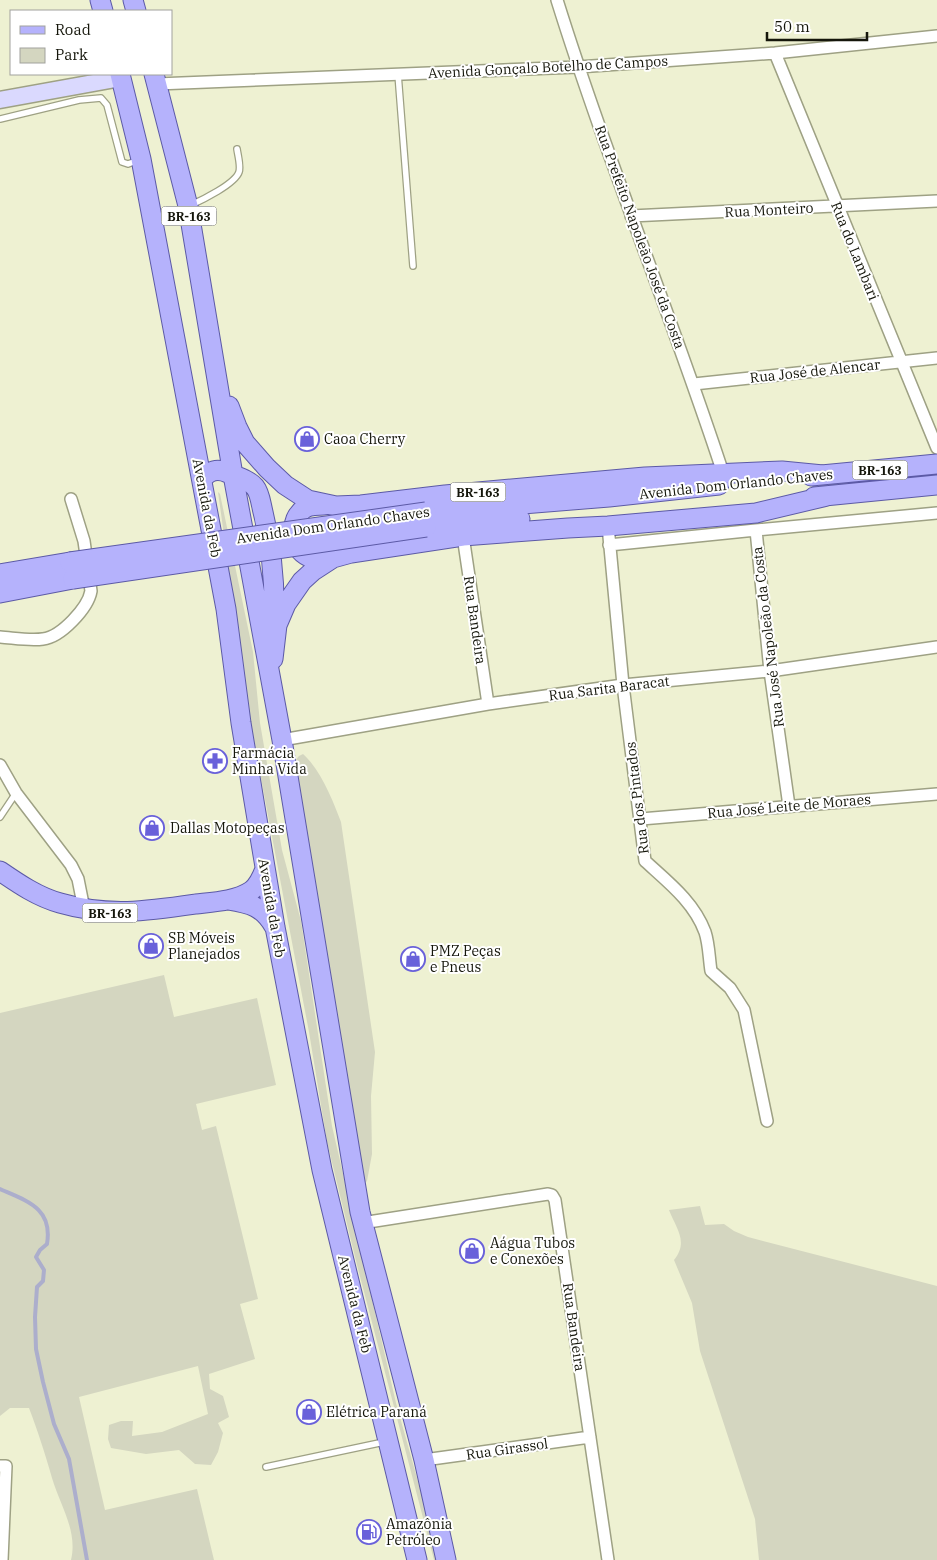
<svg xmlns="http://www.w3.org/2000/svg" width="937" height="1560" font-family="'IBM Plex Serif',serif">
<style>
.green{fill:#d4d6c0}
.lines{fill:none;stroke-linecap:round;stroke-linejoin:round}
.stream{stroke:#acaecc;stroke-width:4}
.lane-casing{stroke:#9ea184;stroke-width:8}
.street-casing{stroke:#9ea184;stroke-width:14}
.secondary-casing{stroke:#9ea184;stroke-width:19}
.primary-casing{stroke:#5c5aa6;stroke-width:21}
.lane{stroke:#fff;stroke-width:5.5}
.street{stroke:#fff;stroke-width:11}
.secondary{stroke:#dad9fe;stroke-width:16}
.primary{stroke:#b5b2fc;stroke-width:19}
.primary-bridge-casing{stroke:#5c5aa6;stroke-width:21;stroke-linecap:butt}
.primary-bridge{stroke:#b5b2fc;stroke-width:19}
.labels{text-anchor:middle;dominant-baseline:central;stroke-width:4;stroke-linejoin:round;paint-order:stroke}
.shield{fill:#fff;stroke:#5b5c54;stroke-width:1}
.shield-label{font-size:12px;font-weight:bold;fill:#15160b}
.street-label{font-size:14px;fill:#15160b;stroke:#fff}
.poi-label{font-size:14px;fill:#15160b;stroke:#fff;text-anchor:start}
</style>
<rect width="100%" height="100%" fill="#eef1d2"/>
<path class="green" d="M218,492L220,494L253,652L260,723L282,850L301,921L332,1126L396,1403L440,1560H434L357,1265L327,1142L309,1032L252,731L232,602L229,571Z
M303,754C321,770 333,801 341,822L375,1052L371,1096L372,1154L367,1181L363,1185L294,762L299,756Z
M164,975L174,1017L257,998L276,1085L196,1104L202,1130L216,1126L258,1299L240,1304L255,1359L209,1374L210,1389L223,1396L229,1417L218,1423L223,1433L218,1452L211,1465L195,1464L179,1450L146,1454L111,1448L108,1439L109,1425L121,1421H133L132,1436L162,1432L208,1414L198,1366L79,1397L105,1510L197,1489L214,1560H71C78,1531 60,1505 52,1478C45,1453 38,1432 29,1408H10L0,1416V1013Z
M700,1206L705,1225L724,1224L734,1231L748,1237L937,1286V1560H759L755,1519L700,1351L692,1303L674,1260C689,1242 676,1228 669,1210Z"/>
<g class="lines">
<path class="stream" d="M0,1189C27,1201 53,1208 47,1244L40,1250L36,1257L44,1270L43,1281L37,1287L35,1317L36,1349L43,1382L54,1424L69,1459L87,1560"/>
<defs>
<path id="lane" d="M398,74L413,266
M0,119L79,100L101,98L107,105L122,162L128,164L139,160
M191,205C202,200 235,184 239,172C241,166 238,156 237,149
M0,817L16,793
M266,1467L384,1442"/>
<path id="street" d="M557,0C607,160 671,314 723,473
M775,53L937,448
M157,84L578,67L775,53L937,36
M631,216L937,201
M694,384L937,358
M608,526L623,685L645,861C668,882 694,902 705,932C709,944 709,958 711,971L730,988L744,1010L767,1121
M463,536L488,704
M609,545L756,530
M0,637C14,638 30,641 43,639C61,637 88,608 91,591L84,541L71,499
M282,740L488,704L623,685L770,671L937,647
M0,765L16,793L71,865L78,879L84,909
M789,806L770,671L756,530L937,513
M641,819L937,794
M362,1223L548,1194L552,1195L555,1200L608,1560
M424,1460L590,1437
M0,1466H6L2,1560"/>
<path id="secondary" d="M0,100L121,78"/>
<path id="primary" d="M100,0L103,11
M133,0L136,11
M120,74L141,159L226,609L241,723L275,927L322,1170L417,1560
M154,74L188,206L233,475L282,740L360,1212L424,1460L446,1560
M229,406L237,427L245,443L267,468L285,485L308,500L336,506L361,505L445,495L645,477L782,471L823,475
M811,476L937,464
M202,480C208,470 218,468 228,473C237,477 248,479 255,487C260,493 261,504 263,512C272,548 275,584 274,622
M814,497L937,485
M324,505C318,505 311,505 305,508C288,519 290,549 309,557C316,560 326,559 333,558
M426,512L609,497L719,485
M426,527L459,523L520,519
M0,574L70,562
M0,593L73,579
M273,659L277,625L286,604L302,581L313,571L333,558L351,553L463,536L568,528L608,526L756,513L827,496
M0,871C19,884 38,897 60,903C108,917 148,911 196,904C214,902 236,901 251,891C258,886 262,877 265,869
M228,900C251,904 262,906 274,926"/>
</defs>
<use href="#lane" class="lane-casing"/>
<use href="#street" class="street-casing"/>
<use href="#secondary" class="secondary-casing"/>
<use href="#primary" class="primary-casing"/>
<use href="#lane" class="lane"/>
<use href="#street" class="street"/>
<use href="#secondary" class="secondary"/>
<use href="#primary" class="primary"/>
<defs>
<path id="primary-bridge" d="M70,562L426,512
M73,579L426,527"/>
</defs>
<use href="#primary-bridge" class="primary-bridge-casing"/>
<use href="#primary-bridge" class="primary-bridge"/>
</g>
<defs>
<symbol id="shop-ring" viewBox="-11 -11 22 22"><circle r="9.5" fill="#fff" stroke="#6961da" stroke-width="1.5"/><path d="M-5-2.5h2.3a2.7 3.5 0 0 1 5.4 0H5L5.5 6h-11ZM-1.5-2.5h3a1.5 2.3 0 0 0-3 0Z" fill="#6961da"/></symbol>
<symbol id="pharmacy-ring" viewBox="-11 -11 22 22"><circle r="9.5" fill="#fff" stroke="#6961da" stroke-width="1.5"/><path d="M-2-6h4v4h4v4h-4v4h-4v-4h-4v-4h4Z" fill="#6961da"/></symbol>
<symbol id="fuel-ring" viewBox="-11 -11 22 22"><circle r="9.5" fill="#fff" stroke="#6961da" stroke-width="1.5"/><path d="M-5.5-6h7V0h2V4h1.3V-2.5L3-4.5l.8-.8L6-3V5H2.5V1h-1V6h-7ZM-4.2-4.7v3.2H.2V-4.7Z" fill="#6961da"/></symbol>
</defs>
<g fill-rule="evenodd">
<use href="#shop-ring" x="293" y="425" width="28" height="28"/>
<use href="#pharmacy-ring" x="201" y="747" width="28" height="28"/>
<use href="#shop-ring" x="138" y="814" width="28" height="28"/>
<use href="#shop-ring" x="137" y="932" width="28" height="28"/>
<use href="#shop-ring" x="399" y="945" width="28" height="28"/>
<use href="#shop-ring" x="458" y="1237" width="28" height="28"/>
<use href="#shop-ring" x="295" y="1398" width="28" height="28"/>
<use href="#fuel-ring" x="355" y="1518" width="28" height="28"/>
</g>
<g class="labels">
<g class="shield">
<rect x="161.5" y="206.5" width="55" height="19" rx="4"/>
<rect x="852.5" y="460.5" width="55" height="19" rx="4"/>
<rect x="450.5" y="482.5" width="55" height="19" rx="4"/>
<rect x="82.5" y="903.5" width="55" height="19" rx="4"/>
</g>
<g class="shield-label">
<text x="189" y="216">BR-163</text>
<text x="880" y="470">BR-163</text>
<text x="478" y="492">BR-163</text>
<text x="110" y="913">BR-163</text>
</g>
<g class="street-label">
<text transform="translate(548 67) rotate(-3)">Avenida Gonçalo Botelho de Campos</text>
<text transform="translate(769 210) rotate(-3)">Rua Monteiro</text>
<text transform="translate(640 237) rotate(70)">Rua Prefeito Napoleão José da Costa</text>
<text transform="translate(855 251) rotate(68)">Rua do Lambari</text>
<text transform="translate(815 371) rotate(-6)">Rua José de Alencar</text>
<text transform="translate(736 484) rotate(-6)">Avenida Dom Orlando Chaves</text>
<text transform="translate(207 508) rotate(79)">Avenida da Feb</text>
<text transform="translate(333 525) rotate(-8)">Avenida Dom Orlando Chaves</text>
<text transform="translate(475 620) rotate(82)">Rua Bandeira</text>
<text transform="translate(768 637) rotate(-97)">Rua José Napoleão da Costa</text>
<text transform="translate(609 688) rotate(-7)">Rua Sarita Baracat</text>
<text transform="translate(637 798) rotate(-97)">Rua dos Pintados</text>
<text transform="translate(789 806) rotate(-5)">Rua José Leite de Moraes</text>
<text transform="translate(272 908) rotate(80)">Avenida da Feb</text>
<text transform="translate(355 1304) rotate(76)">Avenida da Feb</text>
<text transform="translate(574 1327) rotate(82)">Rua Bandeira</text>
<text transform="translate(507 1449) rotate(-8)">Rua Girassol</text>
</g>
<g class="poi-label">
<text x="324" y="439">Caoa Cherry</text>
<text x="232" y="753">Farmácia<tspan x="232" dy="16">Minha Vida</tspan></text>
<text x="170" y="828">Dallas Motopeças</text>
<text x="168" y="938">SB Móveis<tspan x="168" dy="16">Planejados</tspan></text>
<text x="430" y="951">PMZ Peças<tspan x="430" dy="16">e Pneus</tspan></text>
<text x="490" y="1243">Aágua Tubos<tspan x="490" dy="16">e Conexões</tspan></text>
<text x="326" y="1412">Elétrica Paraná</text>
<text x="386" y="1524">Amazônia<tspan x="386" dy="16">Petróleo</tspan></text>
</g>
</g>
<rect x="10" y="10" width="162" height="65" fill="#ffffff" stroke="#a1a29d"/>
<rect x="20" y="26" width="25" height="8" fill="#b5b2fc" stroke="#a1a29d"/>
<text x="55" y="35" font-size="15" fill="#15160b">Road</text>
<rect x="20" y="48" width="25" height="15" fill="#d4d6c0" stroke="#a1a29d"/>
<text x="55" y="60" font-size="15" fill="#15160b">Park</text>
<path d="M767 32v8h100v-8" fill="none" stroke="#15160b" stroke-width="2.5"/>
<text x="774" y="32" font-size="15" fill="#15160b" stroke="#ffffff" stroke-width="4" paint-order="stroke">50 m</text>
</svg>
